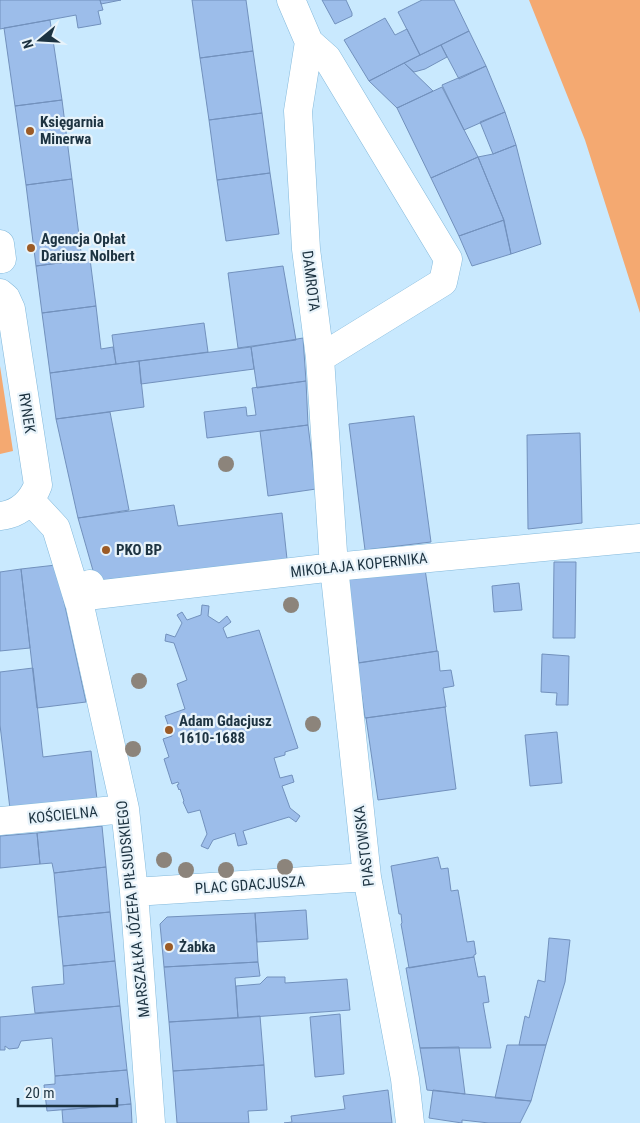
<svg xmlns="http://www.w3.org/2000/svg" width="640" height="1123" font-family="'Roboto Condensed',sans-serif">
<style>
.green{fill:#f4a971}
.building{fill:#9cbdea;stroke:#7291bd}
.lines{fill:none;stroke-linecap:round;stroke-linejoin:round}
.minor-casing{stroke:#83b9db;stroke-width:29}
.minor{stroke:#fff;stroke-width:28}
.tree{fill:#8c847b}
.poi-dot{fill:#9c5b26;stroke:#e8f3fa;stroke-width:2}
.labels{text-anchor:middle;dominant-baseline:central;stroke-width:4.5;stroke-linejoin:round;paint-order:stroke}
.poi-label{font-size:15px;font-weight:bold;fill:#1d3341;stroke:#e8f3fa;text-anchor:start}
.street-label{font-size:15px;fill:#1d3341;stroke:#e8f3fa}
</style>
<rect width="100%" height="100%" fill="#c9e9fe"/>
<path class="green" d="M529,0H640V313L585,140Z
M0,366L13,451L0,454Z"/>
<path class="building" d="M0,0H100L103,10L98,11L101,24L78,28L76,15L0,29Z
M100,0H121L101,4Z
M192,0H246L253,51L200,58Z
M322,0H346L352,13V16L335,24Z
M422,0H454L469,31L420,55L398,12Z
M385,18L395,35L407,29L420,55L369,81L344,40Z
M50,20L62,100L15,106L4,28Z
M469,31L486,66L459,79L441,45Z
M441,45L447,57L425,69L414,72L404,63Z
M253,51L262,113L209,120L200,58Z
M404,63L433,91L397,108L369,81Z
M486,66L505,112L464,130L442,85Z
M442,87L478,157L431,178L397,108Z
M62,100L72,179L26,185L15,106Z
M505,112L516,145L493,154L480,122Z
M262,113L270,173L217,180L209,120Z
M516,145L541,244L511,254L503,218L478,157L493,154Z
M478,157L504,220L459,236L431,178Z
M270,173L279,234L226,241L217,180Z
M72,179L82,260L36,266L26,185Z
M504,220L511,254L472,266L459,236Z
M90,259L96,306L42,313L36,266Z
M283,266L296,340L238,348L228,273Z
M96,306L101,349L113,347L116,364L50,373L42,313Z
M204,323L208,352L116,364L112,335Z
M303,338L306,381L257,388L251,347Z
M251,347L254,369L141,384L139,361Z
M139,361L144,407L56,419L50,373Z
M306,381L308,425L207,438L204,412L246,407L247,416L256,415L252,388Z
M110,412L129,510L78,518L56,419Z
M414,416L431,542L365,550L349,424Z
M308,425L316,489L268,496L260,431Z
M580,433L582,523L528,529L527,435Z
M174,505L178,526L282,513L287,559L96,581L78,518Z
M554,562H576L575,638H553Z
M56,565L86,702L37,708L21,569Z
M21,569L30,648L0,651V572Z
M425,569L437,651L359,663L347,580Z
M519,583L522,610L494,612L492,586Z
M202,605L209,606L208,616L219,623L227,616L231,622L223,628L227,638L259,630L298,748L285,752V755L274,758L280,778L292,775L294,782L282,786L290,808L300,816L296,822L289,817L243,831L247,844L238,846L235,833L213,840L208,849L201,846L207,834L200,810L188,813L183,802L184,801L180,789L179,790L177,785L179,784L178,782L172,784L164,759L169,757L163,739L172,736L165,716L185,709L177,684L187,680L174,643L165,641L166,634L175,637L182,623L177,615L182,612L187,620L201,615Z
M438,651L440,671L451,670L454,686L443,688L446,707L365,718L357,663Z
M542,654L569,656L568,705H556L557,693L541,692Z
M33,668L43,757L91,751L97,799L10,809L0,725V672Z
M445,707L456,789L378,800L366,718Z
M557,732L562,783L530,786L525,735Z
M102,826L106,867L54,873L52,863L40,864L37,833Z
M37,833L40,864L0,868V836Z
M438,857L441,869L448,868L451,891L458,890L467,942L474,941L476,954L474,955V957L409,968L401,924L402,923L401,914H399L391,866Z
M106,867L110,912L58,917L54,873Z
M306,910L308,939L257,942L255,913Z
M110,912L115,961L63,966L58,917Z
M255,913L258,962L164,967L160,924L167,917Z
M549,938L570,940L565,982L546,1045H519L525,1016L529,1018L538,980L545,982Z
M474,957L478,977L485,976L489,1002L483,1003L491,1048H420L406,968Z
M115,961L120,1006L35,1013L32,987L64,984L63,966Z
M258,962L260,976L235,978L238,1018L169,1022L164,967Z
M267,977H285V983L347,979L350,1010L238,1018L236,986L260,984Z
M120,1006L127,1070L55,1076L52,1038L21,1041L18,1048L9,1049L5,1046V1050H0V1017Z
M340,1014L344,1074L315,1077L310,1017Z
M260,1016L264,1065L173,1071L169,1022Z
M507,1045H546L531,1101L495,1098Z
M459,1047L465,1094L427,1090L420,1048Z
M264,1065L267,1110L248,1111L249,1123H177L173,1071Z
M127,1070L131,1104L47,1111L44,1085L55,1084V1076Z
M388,1090L392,1123H284L292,1122L291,1116L345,1109L343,1096Z
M433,1090L465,1094L531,1101L520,1123H489L462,1120V1123L429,1118Z
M131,1104L132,1123H63L62,1110Z"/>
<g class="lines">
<defs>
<path id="minor" d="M291,0L309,42L298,111L306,249L320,358L334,567L367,877L405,1079L410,1123
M309,42L327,58L448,259L443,282L320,358
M0,244L2,259
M0,293L6,298L11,309L38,485C31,503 19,514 0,516
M30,500L56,528L79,603
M90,584L78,597L125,809L134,892L151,1123
M78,597L334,567L640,538
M0,821L125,809
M134,892L367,877"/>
</defs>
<use href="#minor" class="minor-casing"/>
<use href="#minor" class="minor"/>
</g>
<g class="tree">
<circle cx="226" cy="464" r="8"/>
<circle cx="291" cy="605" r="8"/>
<circle cx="139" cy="681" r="8"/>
<circle cx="313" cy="724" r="8"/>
<circle cx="133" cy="749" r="8"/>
<circle cx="164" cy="860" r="8"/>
<circle cx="285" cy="867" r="8"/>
<circle cx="186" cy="870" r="8"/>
<circle cx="226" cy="870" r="8"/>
</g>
<g class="poi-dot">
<circle cx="30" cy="131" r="5"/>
<circle cx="31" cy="248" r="5"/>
<circle cx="106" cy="550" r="5"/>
<circle cx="169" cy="730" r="5"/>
<circle cx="169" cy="947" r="5"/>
</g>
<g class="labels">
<g class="poi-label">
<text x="40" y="122">Księgarnia<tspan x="40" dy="17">Minerwa</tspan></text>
<text x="41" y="239">Agencja Opłat<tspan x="41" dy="17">Dariusz Nolbert</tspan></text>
<text x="116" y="550">PKO BP</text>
<text x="179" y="721">Adam Gdacjusz<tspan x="179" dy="17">1610-1688</tspan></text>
<text x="179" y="947">Żabka</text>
</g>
<g class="street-label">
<text transform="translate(311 281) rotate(83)">DAMROTA</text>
<text transform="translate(27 413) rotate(81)">RYNEK</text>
<text transform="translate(359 565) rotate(-6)">MIKOŁAJA KOPERNIKA</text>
<text transform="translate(63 815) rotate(-6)">KOŚCIELNA</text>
<text transform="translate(364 846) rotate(-97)">PIASTOWSKA</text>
<text transform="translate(250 885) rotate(-4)">PLAC GDACJUSZA</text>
<text transform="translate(133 909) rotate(-96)">MARSZAŁKA JÓZEFA PIŁSUDSKIEGO</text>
</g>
</g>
<g transform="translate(40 40) rotate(252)" stroke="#e8f3fa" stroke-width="4" paint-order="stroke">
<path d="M0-4L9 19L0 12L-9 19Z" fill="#1d3341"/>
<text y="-8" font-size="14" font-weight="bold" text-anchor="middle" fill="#1d3341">N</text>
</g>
<path d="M18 1098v8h99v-8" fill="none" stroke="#1d3341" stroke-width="2.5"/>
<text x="25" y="1098" font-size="15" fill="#1d3341" stroke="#e8f3fa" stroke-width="4" paint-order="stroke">20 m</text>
</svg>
